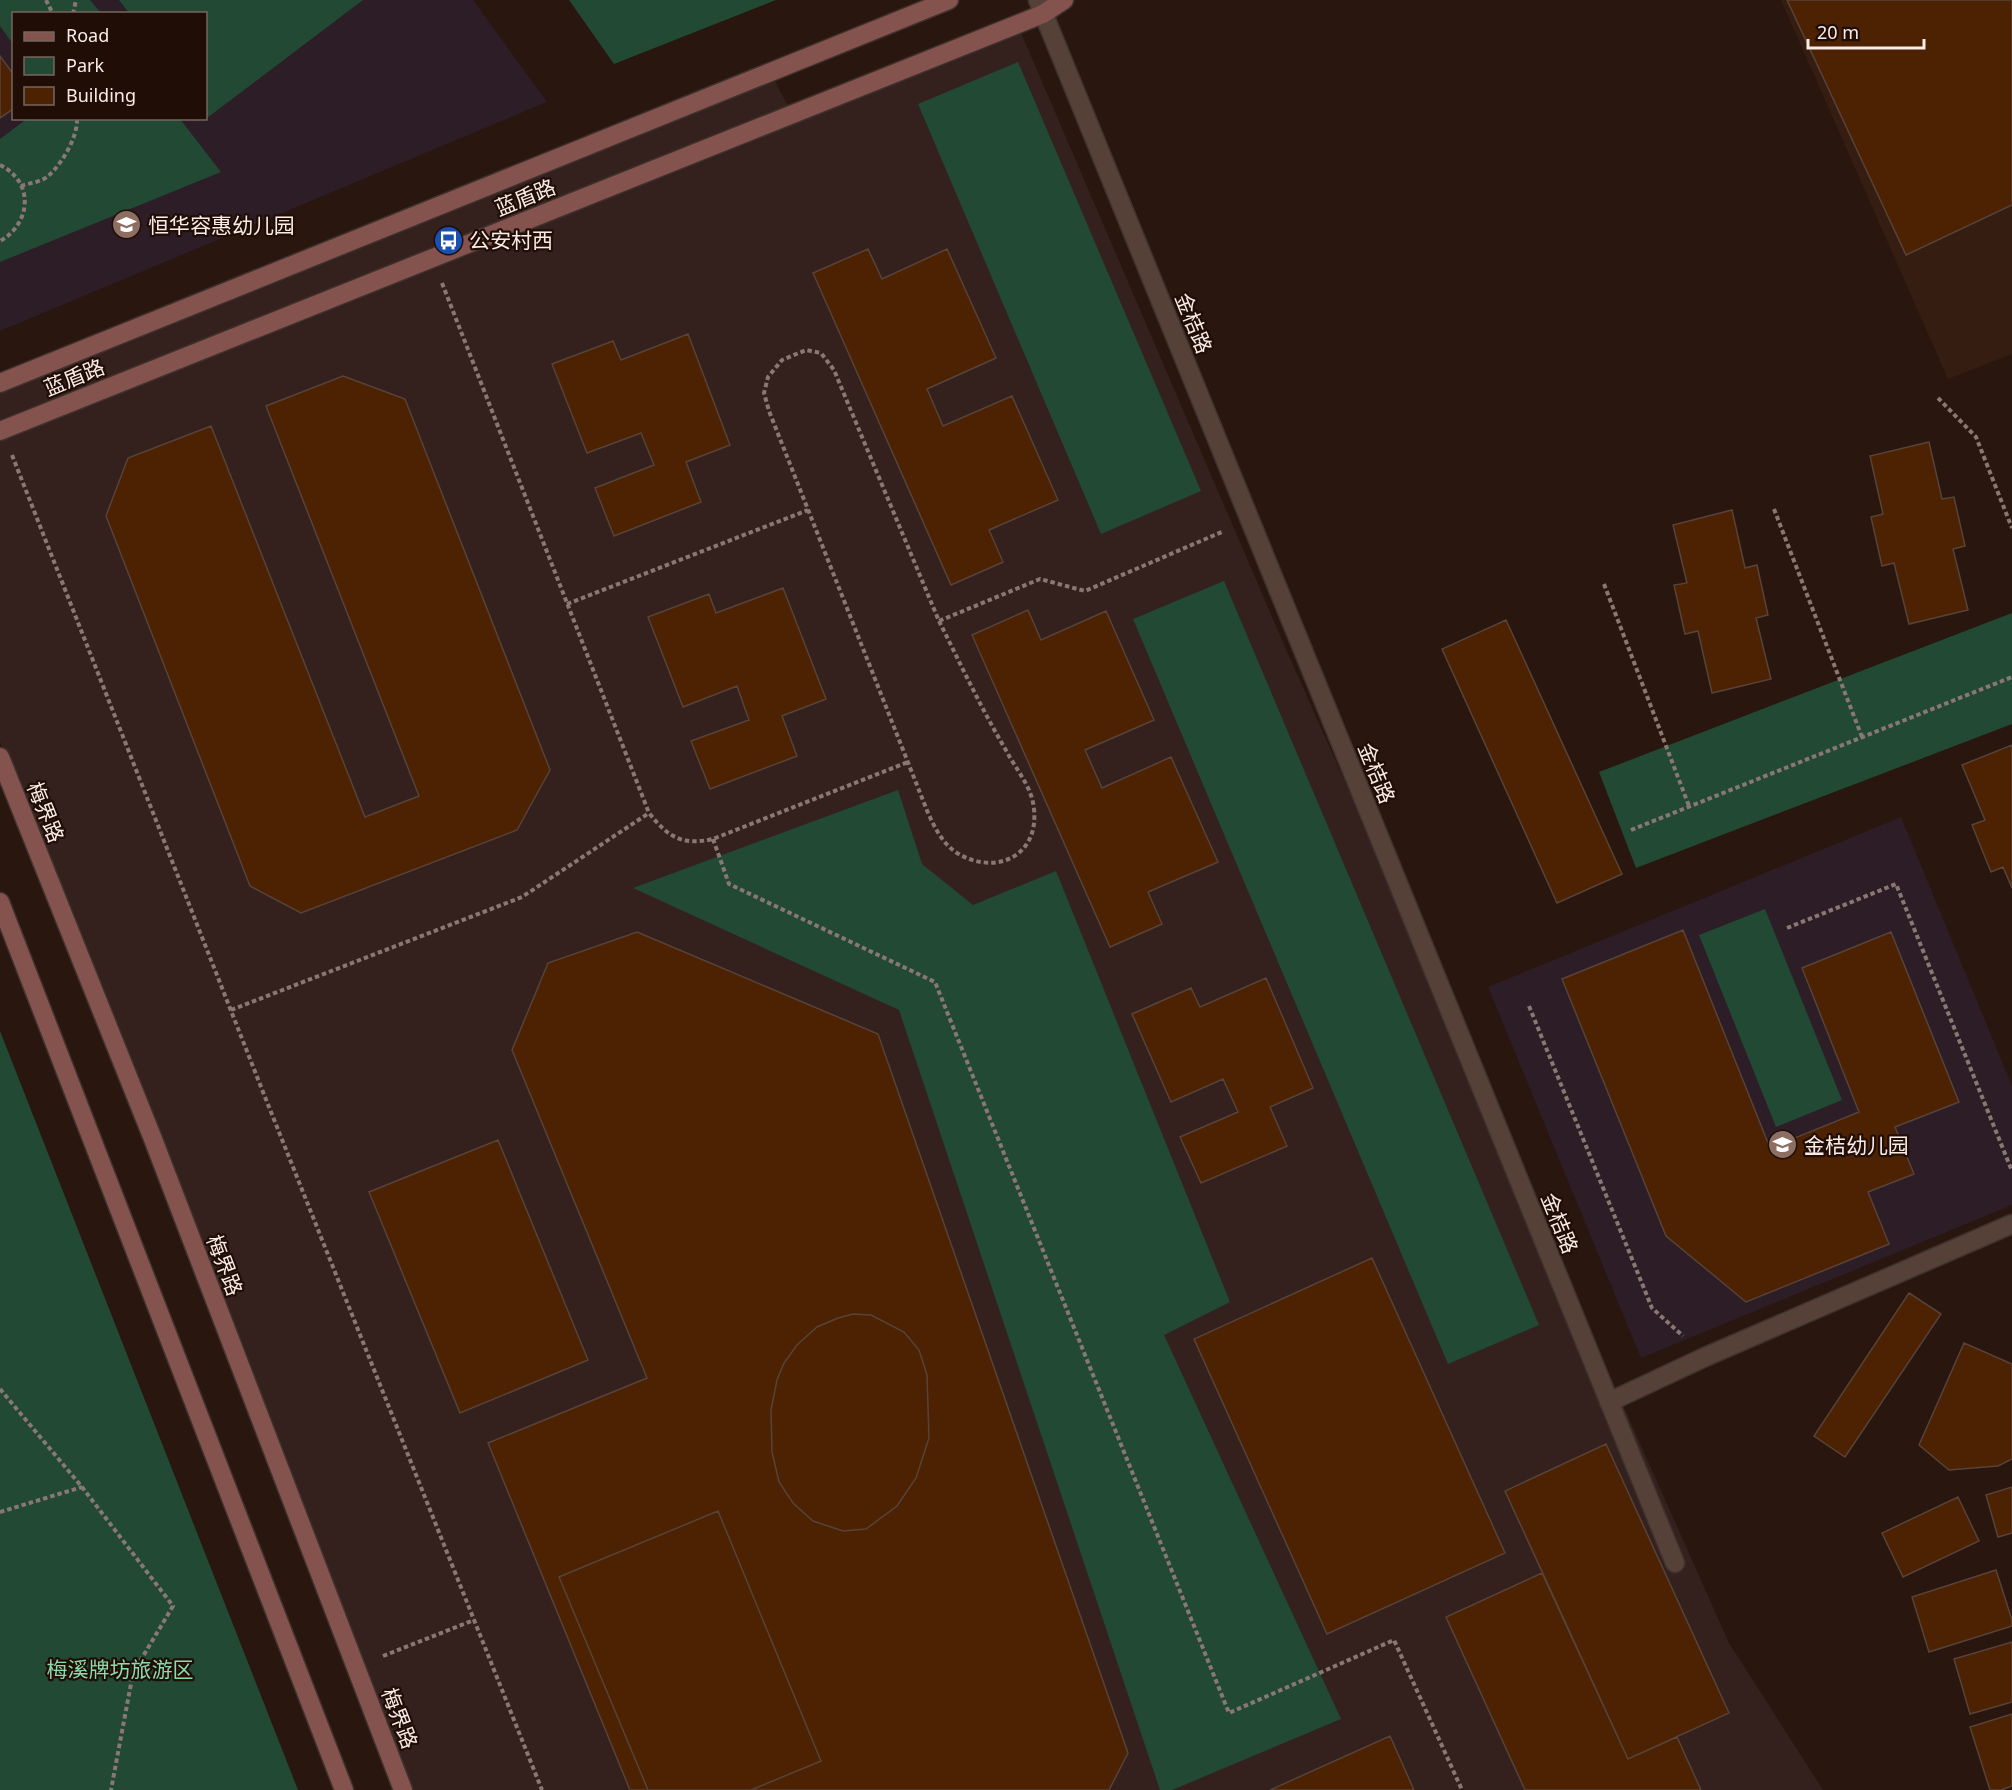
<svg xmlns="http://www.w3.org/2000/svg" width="2012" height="1790" font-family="'Noto Sans','Noto Sans SC',sans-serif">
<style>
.commercial{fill:#34211e}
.built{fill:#361d12}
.education{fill:#2d1d27;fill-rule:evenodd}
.green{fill:#214934}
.building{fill:#4c2203;stroke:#574338;stroke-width:1.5}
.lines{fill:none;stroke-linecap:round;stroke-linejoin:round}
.lane-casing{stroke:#3f312e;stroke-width:21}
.street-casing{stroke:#3f312e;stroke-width:21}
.secondary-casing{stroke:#3f312e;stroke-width:21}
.path{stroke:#897872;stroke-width:4;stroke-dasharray:4.5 3;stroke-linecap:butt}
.lane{stroke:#564138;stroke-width:18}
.street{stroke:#564138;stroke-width:18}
.secondary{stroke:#84534d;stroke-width:18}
.labels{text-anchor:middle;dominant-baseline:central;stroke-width:4.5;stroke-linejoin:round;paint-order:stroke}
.street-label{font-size:21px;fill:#f9ebe6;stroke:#1f0d06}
.poi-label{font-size:21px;fill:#f9ebe6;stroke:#1f0d06;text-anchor:start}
.park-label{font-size:21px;fill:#89dcad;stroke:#1f0d06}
</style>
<rect width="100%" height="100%" fill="#29160f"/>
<path class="commercial" d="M1015,19L1285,647L1729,1643L1823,1790H403L0,742V379L767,66L790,110Z"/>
<path class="built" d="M1781,0H2012V354L1948,379Z"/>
<path class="education" d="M0,0H473L547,102L0,331ZM14,14H206V118H14Z
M1901,817L2012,1086V1205L1641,1358L1488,987Z"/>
<path class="green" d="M0,0H90L101,13L14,14L13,44L0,26Z
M119,0H363L207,118L206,14L129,13Z
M569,0H776L614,64Z
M1018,62L1201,491L1101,534L918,104Z
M28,118L180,119L221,172L0,262V139Z
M1224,581L1539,1325L1448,1364L1133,619Z
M2012,613V724L1636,868L1599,772Z
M898,790L922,864L973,905L1056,871L1230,1302L1164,1335L1341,1719L1172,1790H1160L899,1010L633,888Z
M1765,909L1842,1100L1776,1127L1699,935Z
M0,1031L298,1790H0Z"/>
<path class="building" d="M1787,0H2012V205L1906,255Z
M0,56L14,75V108L0,118Z
M868,249L882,279L947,249L996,358L927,389L943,426L1012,396L1058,500L989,530L1003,562L951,585L813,273Z
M688,334L730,445L686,462L701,502L614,536L595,488L654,465L641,433L587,453L552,364L613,341L621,360Z
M343,376L405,399L550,770L517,830L301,913L250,886L106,516L128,458L211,426L365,817L419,796L266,406Z
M1929,442L1942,499L1954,497L1965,546L1953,549L1968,610L1909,624L1894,563L1882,566L1871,517L1883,514L1870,456Z
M1732,510L1745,568L1757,565L1768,615L1756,618L1771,679L1712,693L1698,631L1685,634L1674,585L1687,583L1673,525Z
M783,588L826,699L782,716L797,756L710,789L691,741L749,720L737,686L683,707L648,617L709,594L716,613Z
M1028,610L1041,640L1106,611L1154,720L1085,750L1102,788L1171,757L1218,862L1148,892L1162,924L1110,947L972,635Z
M1506,620L1622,874L1557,903L1442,649Z
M2012,745V888L2003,867L1991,872L1972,825L1985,820L1962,765Z
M1683,930L1770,1148L1859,1112L1802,968L1891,932L1959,1102L1895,1127L1914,1174L1868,1192L1889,1244L1746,1302L1666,1236L1562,979Z
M637,932L878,1034L1128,1753L1109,1790H630L488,1443L647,1378L512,1050L548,963Z
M1266,978L1313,1088L1270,1107L1287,1146L1201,1183L1180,1137L1238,1112L1223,1079L1171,1102L1132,1014L1191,988L1200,1007Z
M498,1140L588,1360L460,1413L369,1192Z
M1372,1258L1505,1553L1327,1634L1194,1339Z
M1909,1293L1941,1314L1845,1457L1814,1436Z
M853,1314L871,1315L904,1332L919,1350L927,1375L929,1438L916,1478L897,1506L866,1529L843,1531L813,1521L793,1503L779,1482L772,1452L771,1410L777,1380L784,1363L797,1345L817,1327L838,1318Z
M1964,1343L2012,1364V1459L1998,1466L1949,1470L1919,1445Z
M1606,1444L1729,1713L1628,1759L1505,1491Z
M2012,1487V1533L1998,1537L1986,1495Z
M1958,1497L1979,1541L1903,1577L1882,1533Z
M718,1511L821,1761L751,1790H648L559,1577Z
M1996,1570L2012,1620V1626L1929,1652L1912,1597Z
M1542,1573L1628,1759L1677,1737L1701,1790H1525L1446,1617Z
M2012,1642V1702L1970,1714L1954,1659Z
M2012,1714V1786L2001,1790H1990L1970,1727Z
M1390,1736L1414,1790H1270Z"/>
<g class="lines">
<defs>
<path id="lane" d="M1609,1402L1705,1357L2012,1224"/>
<path id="street" d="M1038,0L1675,1563"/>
<path id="secondary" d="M0,383L949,0
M0,431L1043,14L1064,0
M0,757L153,1139L403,1790
M0,902L344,1790"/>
</defs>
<use href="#lane" class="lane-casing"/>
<use href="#street" class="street-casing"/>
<use href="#secondary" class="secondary-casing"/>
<path class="path" d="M46,0L53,14
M73,14L76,0
M0,165C35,182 31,224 0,241
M21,186C29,183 42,182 48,176C62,164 78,137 77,118
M442,283L649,813C668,837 682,846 713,839L908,762
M1938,398L1976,437L2012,528
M12,455L265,1097L542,1790
M1774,509L1862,737
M1604,584L1689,806
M567,604L808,510
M939,621C961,665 982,710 1007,752C1017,771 1032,787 1034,809C1039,857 995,876 957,853C942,843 935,828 928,813L769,411L764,393L768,377L782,360L806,350L821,353L834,370L939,621L1040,579L1085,591L1224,531
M1631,830L2012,677
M713,839L729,884L935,982L1229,1713L1394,1640L1462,1790
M1787,928L1896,884L2012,1171
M1529,1006L1652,1308L1683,1336
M231,1010L522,897L649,813
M0,1389L82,1487L173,1606L133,1673L111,1790
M0,1512L82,1487
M383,1656L474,1620"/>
<use href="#lane" class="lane"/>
<use href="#street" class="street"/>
<use href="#secondary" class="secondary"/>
</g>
<defs>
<symbol id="school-disc" viewBox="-11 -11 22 22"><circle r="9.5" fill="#8d6e63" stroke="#1f0d06"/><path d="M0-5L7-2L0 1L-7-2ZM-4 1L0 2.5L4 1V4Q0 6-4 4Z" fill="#fff"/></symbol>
<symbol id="bus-disc" viewBox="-11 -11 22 22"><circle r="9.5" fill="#1a4fb4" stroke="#1f0d06"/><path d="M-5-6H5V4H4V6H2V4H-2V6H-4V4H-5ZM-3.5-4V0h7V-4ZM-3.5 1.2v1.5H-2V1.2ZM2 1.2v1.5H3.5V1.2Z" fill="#fff"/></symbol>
</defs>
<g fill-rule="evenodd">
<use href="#school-disc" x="110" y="208" width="33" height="33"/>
<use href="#bus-disc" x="432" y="224" width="33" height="33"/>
<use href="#school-disc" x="1766" y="1128" width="33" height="33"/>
</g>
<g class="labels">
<g class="street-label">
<text transform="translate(525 197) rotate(-22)">蓝盾路</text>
<text transform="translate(1194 323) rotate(68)">金桔路</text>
<text transform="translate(74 377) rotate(-22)">蓝盾路</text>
<text transform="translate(1377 773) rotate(68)">金桔路</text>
<text transform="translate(46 812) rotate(68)">梅界路</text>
<text transform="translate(1560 1223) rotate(68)">金桔路</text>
<text transform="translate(225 1265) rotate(69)">梅界路</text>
<text transform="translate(400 1718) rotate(69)">梅界路</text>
</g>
<g class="poi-label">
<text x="148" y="225">恒华容惠幼儿园</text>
<text x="469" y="240">公安村西</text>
<text x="1804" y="1145">金桔幼儿园</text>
</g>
<g class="park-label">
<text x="120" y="1669">梅溪牌坊旅游区</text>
</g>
</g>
<rect x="12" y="12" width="195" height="108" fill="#1f0d06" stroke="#766660" stroke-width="1.5"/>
<rect x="24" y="32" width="30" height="9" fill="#84534d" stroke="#766660" stroke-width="1.5"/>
<text x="66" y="42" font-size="18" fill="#f9ebe6">Road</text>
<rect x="24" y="57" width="30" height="18" fill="#214934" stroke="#766660" stroke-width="1.5"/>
<text x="66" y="72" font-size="18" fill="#f9ebe6">Park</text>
<rect x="24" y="87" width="30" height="18" fill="#4c2203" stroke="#766660" stroke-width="1.5"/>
<text x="66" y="102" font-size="18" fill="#f9ebe6">Building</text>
<path d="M1808 39v9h116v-9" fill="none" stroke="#f9ebe6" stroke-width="3"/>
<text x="1817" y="39" font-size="18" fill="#f9ebe6" stroke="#1f0d06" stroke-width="4.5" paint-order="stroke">20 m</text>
</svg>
